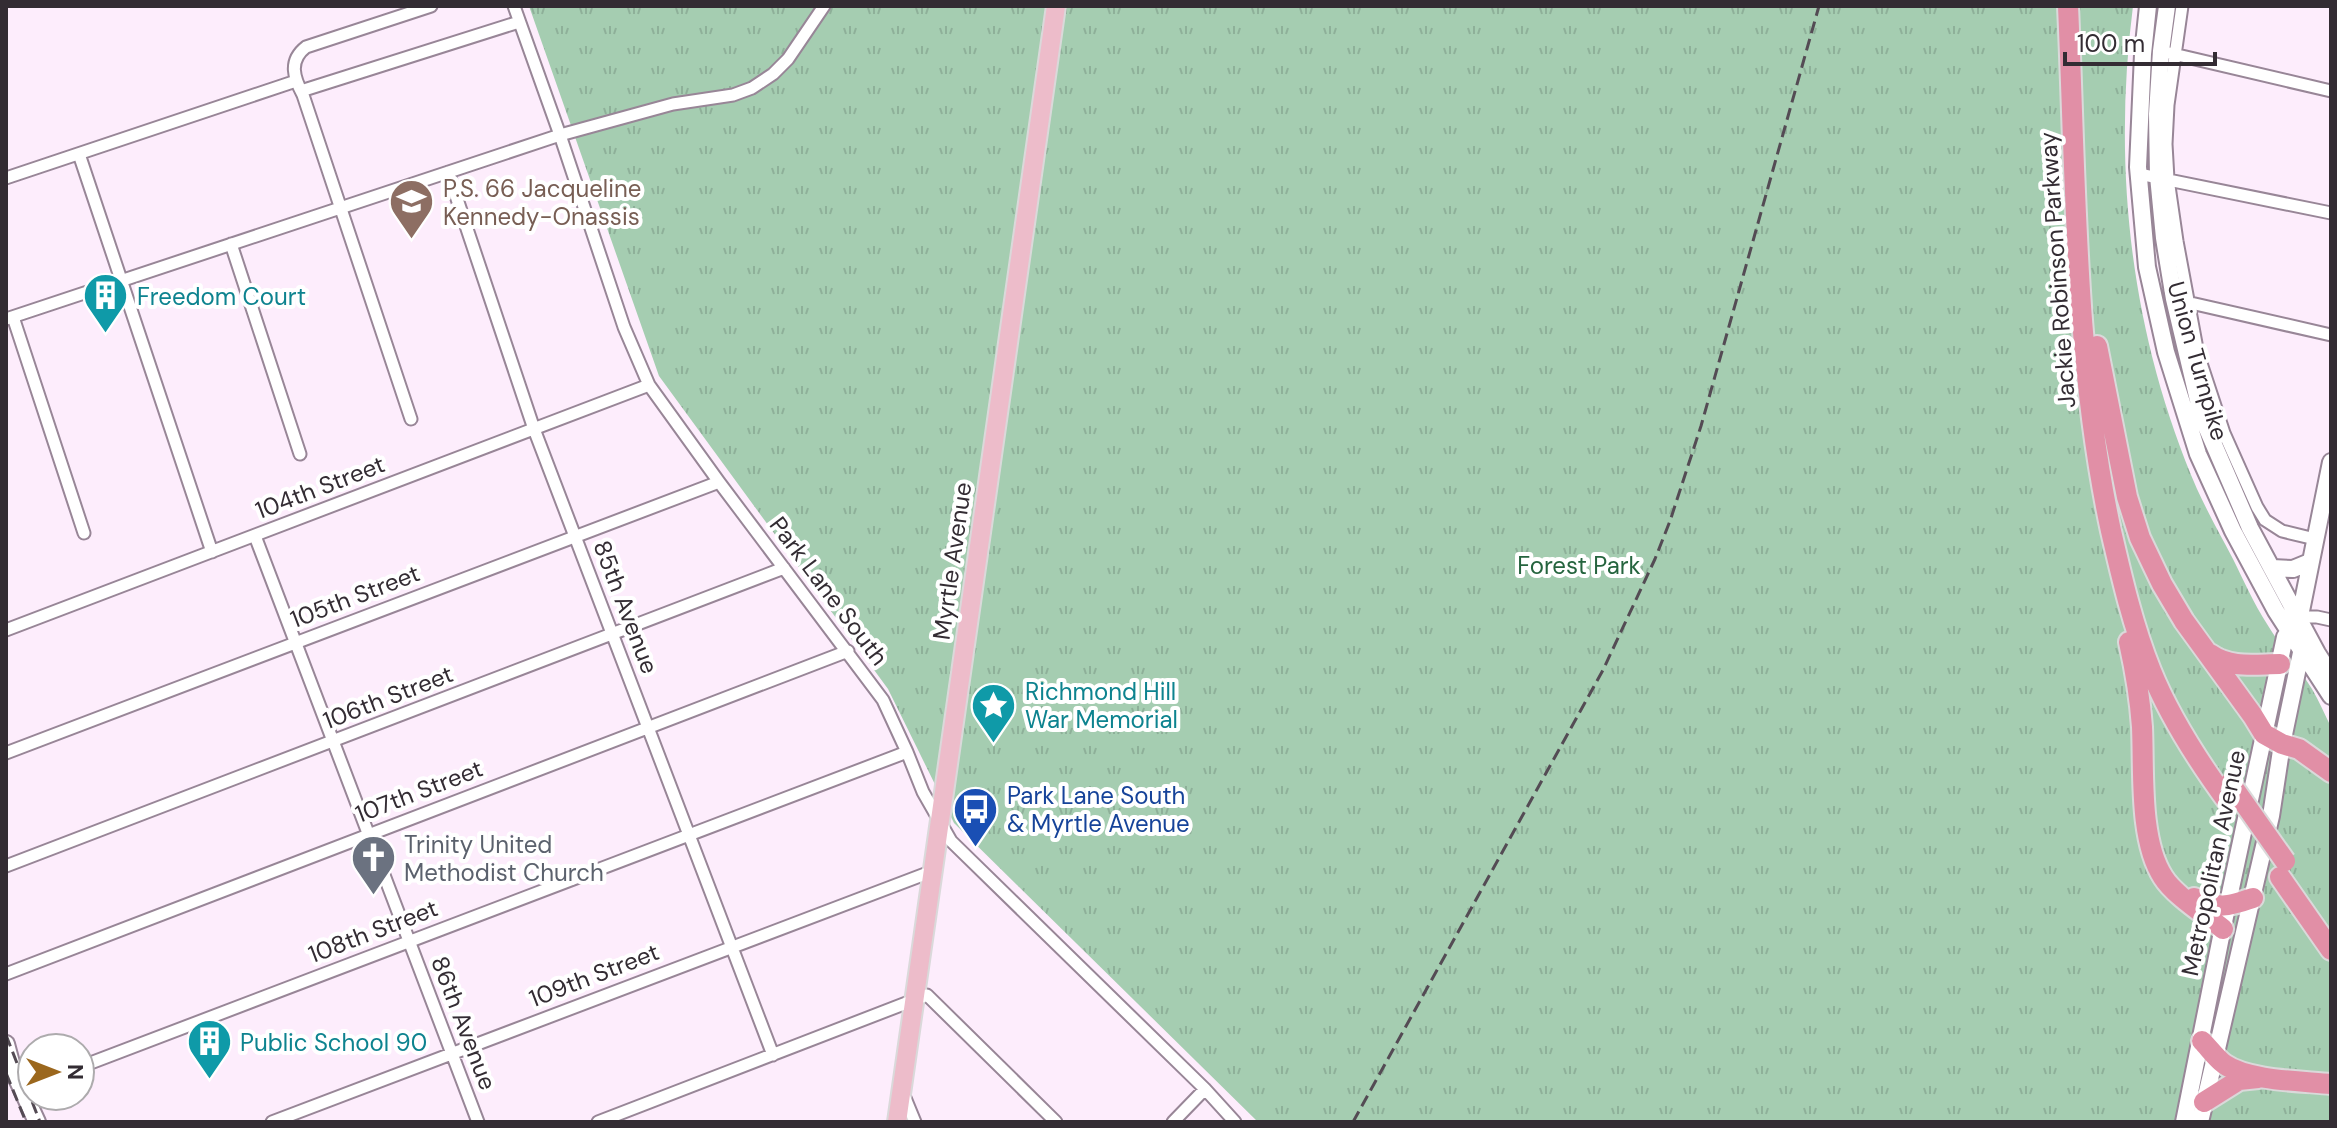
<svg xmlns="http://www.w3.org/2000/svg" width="2337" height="1128" font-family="'DM Sans',sans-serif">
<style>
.park{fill:url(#park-tufts)}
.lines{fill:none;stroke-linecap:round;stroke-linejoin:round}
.minor-casing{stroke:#988697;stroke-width:15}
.secondary-casing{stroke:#988697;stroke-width:20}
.primary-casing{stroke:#dad9da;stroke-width:22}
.motorway-casing{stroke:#dad9da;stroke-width:24}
.minor{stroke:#fff;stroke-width:11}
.secondary{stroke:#fff;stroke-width:16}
.primary{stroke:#edbcca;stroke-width:18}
.motorway{stroke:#e18fa6;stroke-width:20}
.rail{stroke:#544b54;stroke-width:3;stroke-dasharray:12 6;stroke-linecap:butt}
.motorway-bridge-casing{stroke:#dad9da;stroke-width:24;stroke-linecap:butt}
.motorway-bridge{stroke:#e18fa6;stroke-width:20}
.labels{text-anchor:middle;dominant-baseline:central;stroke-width:8;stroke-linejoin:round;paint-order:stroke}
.education-label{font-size:24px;fill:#785e54;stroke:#fff;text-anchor:start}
.street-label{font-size:24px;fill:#332c33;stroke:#fff}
.culture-label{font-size:24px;fill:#0d838f;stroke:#fff;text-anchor:start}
.park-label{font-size:24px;fill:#25643e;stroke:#fff}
.transit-label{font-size:24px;fill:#164399;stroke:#fff;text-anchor:start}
.worship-label{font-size:24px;fill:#5b616d;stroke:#fff;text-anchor:start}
</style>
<defs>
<pattern id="park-tufts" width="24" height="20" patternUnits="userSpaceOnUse" patternTransform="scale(2)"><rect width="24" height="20" fill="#a5cdb1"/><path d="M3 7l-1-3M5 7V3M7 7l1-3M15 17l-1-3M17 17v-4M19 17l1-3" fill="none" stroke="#8eb099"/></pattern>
</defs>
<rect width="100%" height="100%" fill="#fdedfc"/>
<path class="park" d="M529,6H2133C2112,170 2131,336 2197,489C2208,513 2221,536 2233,559C2244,581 2254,604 2267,624C2281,647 2298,667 2312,689C2319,701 2325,715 2331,727V1122H1258L954,823L888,689L659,376Z"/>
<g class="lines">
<defs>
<path id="minor" d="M514,6L560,135L624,327L649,385L719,482L883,700L907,752L923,792L951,841L1205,1089L1235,1122
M2182,6L2168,105L2166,144L2168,179L2177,241L2198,354L2224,433L2257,507L2265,520L2282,531L2315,539
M2169,53L2331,91
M301,91L519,22
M79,154L212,552
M448,172L534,429L773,1055
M2139,174L2331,213
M6,178L296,81
M231,244L300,454
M2182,301L2331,335
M13,317L84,533
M6,319L560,135L673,104L733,95L752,88L773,74L788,59L824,6
M411,419L303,95C294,78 288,61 306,47L431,6
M255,536L478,1122
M2298,617H2317L2331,620
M6,630L649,385
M6,753L719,482
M6,866L784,568
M6,974L848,651
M80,1067L907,752
M903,1093L915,1122
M272,1122L933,871
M598,1122L927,995L1056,1122
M1173,1122L1205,1089"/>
<path id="secondary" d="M2148,6L2143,54L2138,167L2147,267L2166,352L2198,454L2233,531L2276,611L2331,696
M2167,6L2161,51L2157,114L2158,176L2164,238L2174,299L2202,417L2250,528L2317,653L2331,675
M2272,568L2293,569L2310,562
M2299,621L2331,462
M6,1044L13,1070L37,1122
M2184,1122L2227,907L2285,637L2293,625
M2200,1122L2271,816L2282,744L2302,648"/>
<path id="primary" d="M897,1122L1056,6"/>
<path id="motorway" d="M2068,6C2076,181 2074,359 2111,531C2122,579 2133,626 2151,671C2170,718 2198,761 2228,802
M2097,346L2127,497L2140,538L2162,584L2184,621L2253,716L2264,734L2282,744L2299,749L2331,772
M2129,642C2135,669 2140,698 2142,727C2144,771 2139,840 2163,877C2174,895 2206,915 2223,929
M2210,654C2231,669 2256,664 2280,664
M2280,877L2331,950
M2194,898C2220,909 2226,907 2253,898
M2202,1041C2209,1048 2216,1058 2224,1064C2248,1081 2302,1081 2331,1084
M2204,1102L2239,1080L2258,1078"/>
</defs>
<use href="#minor" class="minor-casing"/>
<use href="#secondary" class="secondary-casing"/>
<use href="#primary" class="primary-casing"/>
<use href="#motorway" class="motorway-casing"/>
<use href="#minor" class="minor"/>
<use href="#secondary" class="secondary"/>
<use href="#primary" class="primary"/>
<use href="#motorway" class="motorway"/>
<path class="rail" d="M6,1035L40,1122
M6,1073L26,1122
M1353,1122L1603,670L1655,559L1670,521L1701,426L1819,6"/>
<defs>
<path id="motorway-bridge" d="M2230,783L2285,861"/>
</defs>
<use href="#motorway-bridge" class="motorway-bridge-casing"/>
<use href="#motorway-bridge" class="motorway-bridge"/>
</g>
<defs>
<symbol id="school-pin" viewBox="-11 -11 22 30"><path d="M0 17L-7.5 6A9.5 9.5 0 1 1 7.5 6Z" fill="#8d6e63" stroke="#fff"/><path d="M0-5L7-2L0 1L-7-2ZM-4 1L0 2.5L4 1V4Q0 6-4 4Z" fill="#fff"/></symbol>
<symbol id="building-pin" viewBox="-11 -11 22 30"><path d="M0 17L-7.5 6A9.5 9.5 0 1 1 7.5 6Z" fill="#0f9aa8" stroke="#fff"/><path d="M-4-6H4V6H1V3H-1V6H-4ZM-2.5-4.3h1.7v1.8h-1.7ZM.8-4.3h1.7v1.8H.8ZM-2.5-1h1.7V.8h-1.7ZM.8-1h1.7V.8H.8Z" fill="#fff"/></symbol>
<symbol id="sight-pin" viewBox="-11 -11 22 30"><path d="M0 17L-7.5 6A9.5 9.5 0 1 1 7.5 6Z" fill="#0f9aa8" stroke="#fff"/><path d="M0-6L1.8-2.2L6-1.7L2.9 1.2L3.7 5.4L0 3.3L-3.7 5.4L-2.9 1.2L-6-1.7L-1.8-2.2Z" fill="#fff"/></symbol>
<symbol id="bus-pin" viewBox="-11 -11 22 30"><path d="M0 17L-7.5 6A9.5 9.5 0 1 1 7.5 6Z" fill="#1a4fb4" stroke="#fff"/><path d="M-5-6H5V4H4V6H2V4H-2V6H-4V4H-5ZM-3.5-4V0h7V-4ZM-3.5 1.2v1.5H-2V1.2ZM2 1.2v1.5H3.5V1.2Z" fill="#fff"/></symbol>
<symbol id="church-pin" viewBox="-11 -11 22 30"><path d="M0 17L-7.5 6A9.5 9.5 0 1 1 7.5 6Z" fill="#6b7280" stroke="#fff"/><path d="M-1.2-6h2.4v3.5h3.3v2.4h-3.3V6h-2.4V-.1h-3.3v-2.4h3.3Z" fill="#fff"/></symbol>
</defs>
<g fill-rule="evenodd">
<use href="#school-pin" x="386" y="176" width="51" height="69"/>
<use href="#building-pin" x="80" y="270" width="51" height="69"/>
<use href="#sight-pin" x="968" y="680" width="51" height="69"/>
<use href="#bus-pin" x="950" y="784" width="51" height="69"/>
<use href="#church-pin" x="348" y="832" width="51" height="69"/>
<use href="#building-pin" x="184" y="1016" width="51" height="69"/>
</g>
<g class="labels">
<g class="education-label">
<text x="443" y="188">P.S. 66 Jacqueline<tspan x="443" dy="28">Kennedy-Onassis</tspan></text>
</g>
<g class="street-label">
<text transform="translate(2057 270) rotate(-94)">Jackie Robinson Parkway</text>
<text transform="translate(2198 361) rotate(74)">Union Turnpike</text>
<text transform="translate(320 487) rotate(-21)">104th Street</text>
<text transform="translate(952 561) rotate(-82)">Myrtle Avenue</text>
<text transform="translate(829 591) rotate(53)">Park Lane South</text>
<text transform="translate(355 596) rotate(-21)">105th Street</text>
<text transform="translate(626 607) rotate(69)">85th Avenue</text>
<text transform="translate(388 697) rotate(-21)">106th Street</text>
<text transform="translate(419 791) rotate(-21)">107th Street</text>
<text transform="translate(2213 863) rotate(-78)">Metropolitan Avenue</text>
<text transform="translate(373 931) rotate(-21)">108th Street</text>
<text transform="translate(594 975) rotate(-21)">109th Street</text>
<text transform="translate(464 1023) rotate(69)">86th Avenue</text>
</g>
<g class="culture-label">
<text x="137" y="296">Freedom Court</text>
<text x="1025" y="691">Richmond Hill<tspan x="1025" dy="28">War Memorial</tspan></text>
<text x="240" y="1042">Public School 90</text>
</g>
<g class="park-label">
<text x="1579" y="565">Forest Park</text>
</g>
<g class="transit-label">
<text x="1007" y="795">Park Lane South<tspan x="1007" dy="28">&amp; Myrtle Avenue</tspan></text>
</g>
<g class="worship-label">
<text x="404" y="844">Trinity United<tspan x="404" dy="28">Methodist Church</tspan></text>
</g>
</g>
<rect width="2337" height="1128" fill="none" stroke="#332c33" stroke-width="16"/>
<g transform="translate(56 1072) rotate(90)"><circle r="38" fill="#ffffff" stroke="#adabad" stroke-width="2"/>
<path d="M0-6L14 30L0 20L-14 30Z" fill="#9b671d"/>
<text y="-12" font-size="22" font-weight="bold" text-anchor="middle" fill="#332c33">N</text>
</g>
<path d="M2065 52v12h150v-12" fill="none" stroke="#332c33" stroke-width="4"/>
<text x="2077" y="52" font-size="24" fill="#332c33" stroke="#ffffff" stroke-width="6" paint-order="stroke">100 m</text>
</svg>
